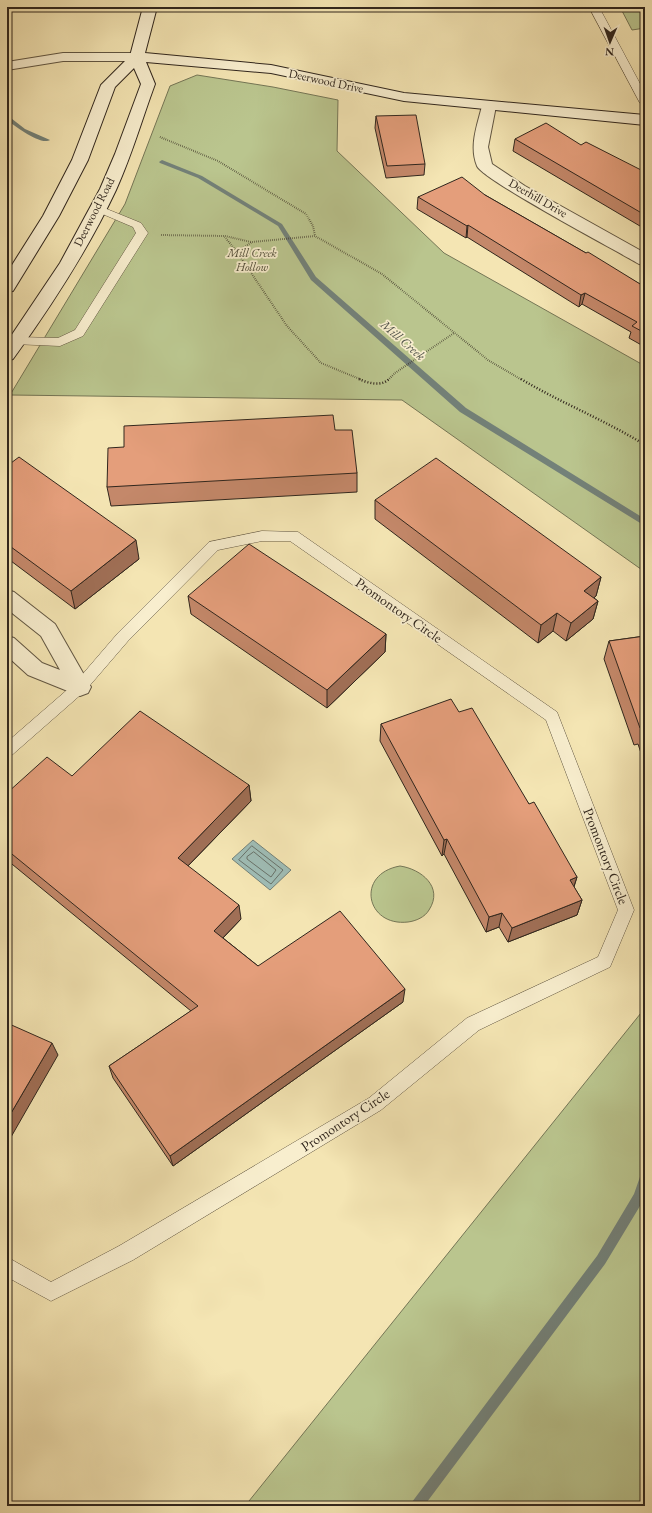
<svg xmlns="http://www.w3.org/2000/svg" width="652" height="1513" font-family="'EB Garamond',serif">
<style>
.green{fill:#bac58e;stroke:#757656}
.water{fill:#9fbdb6;stroke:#738179}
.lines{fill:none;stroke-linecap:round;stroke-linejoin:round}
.shore{stroke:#68726a;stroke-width:1}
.stream{fill:#738179;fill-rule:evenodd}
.lane-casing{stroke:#615642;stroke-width:1}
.street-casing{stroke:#615642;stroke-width:2}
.secondary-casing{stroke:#30261d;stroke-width:2}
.path-far1{stroke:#30261d;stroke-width:2;stroke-dasharray:0.5 1.5;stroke-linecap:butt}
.path{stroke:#30261d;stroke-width:2.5;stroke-dasharray:1 2;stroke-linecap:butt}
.lane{fill:#f8eece;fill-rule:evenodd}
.street{fill:#f8eece;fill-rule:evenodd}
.secondary{fill:#f8eece;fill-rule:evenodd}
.wall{fill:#c4886a;stroke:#30261d}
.shaded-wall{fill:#a06f56;stroke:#30261d}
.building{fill:#e49e7b;stroke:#30261d}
.labels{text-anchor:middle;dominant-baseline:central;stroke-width:3.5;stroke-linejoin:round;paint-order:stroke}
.far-street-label{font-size:12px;fill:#30261d;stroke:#f8eece}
.far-park-label{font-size:12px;font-style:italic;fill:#524e39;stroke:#f8eece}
.far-water-label{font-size:13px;font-style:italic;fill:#51534b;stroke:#f8eece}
.street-label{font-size:14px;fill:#30261d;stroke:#f8eece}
</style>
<rect width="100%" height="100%" fill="#f4e5b3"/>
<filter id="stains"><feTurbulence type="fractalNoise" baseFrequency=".005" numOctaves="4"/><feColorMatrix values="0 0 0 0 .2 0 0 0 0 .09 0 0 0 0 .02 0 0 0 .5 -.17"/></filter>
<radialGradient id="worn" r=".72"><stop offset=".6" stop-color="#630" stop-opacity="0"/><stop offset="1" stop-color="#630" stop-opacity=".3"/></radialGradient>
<path class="green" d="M620,7H645V28L632,30Z
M197,75L273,87L338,100L337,151L444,253L645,366V572L402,400L10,395L125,204L170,86Z
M400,866C421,869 444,887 429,910C425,917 416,921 408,922C366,927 355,874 400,866Z
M645,1008V1506H245Z"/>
<path class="water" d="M253,840L291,870L270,890L232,859Z"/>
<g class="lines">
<path class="shore" d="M252,846L283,870L271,884L239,860Z
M254,852L276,870L271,877L247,859V857Z"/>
<path class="stream" d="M7,115L25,129L50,140C41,146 15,126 7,120Z
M162,160L202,176L282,224L316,277L466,408L645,519V526L460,412L311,280L278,226L198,178L160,163L159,162Z
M645,1173V1195L643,1201L605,1264L424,1506H410L412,1502L597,1256L634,1194L641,1174Z"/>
<defs>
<path id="lane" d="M589,7H599L645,93V106L640,103Z
M97,205L141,223L148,233L83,336L60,346L13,344L11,341L13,338L17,337L58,338L75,330L136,233L133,227L93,210L92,208L93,206Z
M262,531L298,532L557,712L634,910L610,967L479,1030L381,1110L133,1260L51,1301L7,1277V1257L51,1282L119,1246L369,1098L467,1018L598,957L618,910L546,720L290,541H262L218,550L128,641L85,691L12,755L7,757V742L75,683L118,633L209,542Z"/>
<path id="street" d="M63,53H137L142,54L144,57L142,60L137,61H63L7,70V62Z
M489,102L494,103L496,106L488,147L492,164L525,186L645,253V265L639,264C617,251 483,180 477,166C469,146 477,126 482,106L484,103Z
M7,590L14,592L55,624L91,687L88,693L80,696L28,675L7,656V636L14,638L42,663L60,670L41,636L7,609Z"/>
<path id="secondary" d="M143,7H157L145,53L271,65L404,93L645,115V125L404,101L271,73L146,62L155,84C142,119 132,155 116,190C88,250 52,305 13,359L7,361V342L60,263L100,189L115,154L141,84L134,68L115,87L88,160L59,216L13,291L7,292V273L43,216L72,160L101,85L130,56Z"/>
</defs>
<use href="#lane" class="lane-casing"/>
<use href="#street" class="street-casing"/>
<use href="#secondary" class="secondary-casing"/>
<path class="path-far1" d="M160,137L218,161L306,214L313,226L315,236
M161,235L224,236L237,252L252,242L315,236L382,274L488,360L522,380
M225,236L251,242
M237,252L287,326L321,363L362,380
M388,380L395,373L454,333"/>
<path class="path" d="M359,379C368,383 381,387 389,379
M521,379C561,403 605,420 645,445"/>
<use href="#lane" class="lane"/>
<use href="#street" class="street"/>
<use href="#secondary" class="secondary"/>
</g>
<path class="wall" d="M352,7H391L353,10Z
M376,116L425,164L424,175L386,178L375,128Z
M515,139L645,172V229L513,151Z
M485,195L645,287V347L629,338L631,332L582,304L579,307L467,237L466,238L417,209L418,197Z
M335,430L357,473V492L111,506L107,487L124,447Z
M7,466L139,559L75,609L7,558Z
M375,500L601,577L596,596L594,598L598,601L593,619L566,641L553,631L538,643L375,519Z
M188,596L386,634L385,652L327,708L191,614Z
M645,636V765L638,744L634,745L604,659L609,641Z
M459,712L529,804L577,877L574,887L582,900L577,915L508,942L499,927L486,932L444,854L442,856L380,741L381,724Z
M72,776L249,785L251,801L188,866L241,919L223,938L258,966L403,1002L173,1166L113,1078L109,1066L191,1011L7,860V793Z"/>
<path class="shaded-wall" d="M468,225L467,237L466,238L467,226Z
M585,293L582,304L579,307L581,295Z
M136,540L139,559L75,609L71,591Z
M601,577L596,596L580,609L584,591Z
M598,601L593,619L566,641L571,623Z
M557,613L553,631L538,643L541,625Z
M386,634L385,652L327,708V690Z
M249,785L251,801L181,873L178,858Z
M447,839L444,854L442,856L444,840Z
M577,877L572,892L570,880Z
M582,900L577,915L508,942L512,928Z
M239,905L241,919L216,945L214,931Z
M502,913L499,927L486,932L489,917Z
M405,989L403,1002L173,1166L170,1156Z
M52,1043L58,1055L7,1144V1120Z"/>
<path class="building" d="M416,115L425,164L387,166L376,116Z
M546,123L581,145L586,142L645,172V215L515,139Z
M462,177L485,195L586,253L588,252L645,287V333L632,326L637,322L585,293L581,295L468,225L467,226L418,197Z
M333,415L335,430H352L357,473L107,487L108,448L124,447V426Z
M19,457L136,540L71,591L7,544V466Z
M436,458L601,577L584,591L598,601L571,623L557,613L541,625L375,500Z
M249,544L386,634L327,690L188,596Z
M645,636V731L644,728H640L609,641Z
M451,699L459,712L472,708L529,804L534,802L577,877L570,880L582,900L512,928L502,913L489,917L447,839L444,840L381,724Z
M140,711L249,785L178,858L239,905L214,931L258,966L340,911L405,989L170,1156L109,1066L198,1006L7,850V793L47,757L72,776Z
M7,1023L52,1043L7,1120Z"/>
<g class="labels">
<g class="far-street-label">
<text transform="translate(326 81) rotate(12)">Deerwood Drive</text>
<text transform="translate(538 198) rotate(30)">Deerhill Drive</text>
<text transform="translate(94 212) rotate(-63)">Deerwood Road</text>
</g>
<g class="far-park-label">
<text x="252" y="253">Mill Creek<tspan x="252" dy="14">Hollow</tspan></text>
</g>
<g class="far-water-label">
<text transform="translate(403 340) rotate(41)">Mill Creek</text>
</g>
<g class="street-label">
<text transform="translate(399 610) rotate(35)">Promontory Circle</text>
<text transform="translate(606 856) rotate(69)">Promontory Circle</text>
<text transform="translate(345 1120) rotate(-33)">Promontory Circle</text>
</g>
</g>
<rect width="652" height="1513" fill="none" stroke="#f4e5b3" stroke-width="24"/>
<rect x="8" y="8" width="636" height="1497" fill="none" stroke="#30261d" stroke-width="2"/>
<rect x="12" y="12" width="628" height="1489" fill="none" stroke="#30261d"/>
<g transform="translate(610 42) rotate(182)" stroke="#f8eece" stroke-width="3" paint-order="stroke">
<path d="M0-3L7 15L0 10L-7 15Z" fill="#30261d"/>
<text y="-6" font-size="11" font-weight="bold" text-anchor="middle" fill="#30261d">N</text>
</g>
<rect width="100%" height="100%" filter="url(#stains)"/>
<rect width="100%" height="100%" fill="url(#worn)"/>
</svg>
